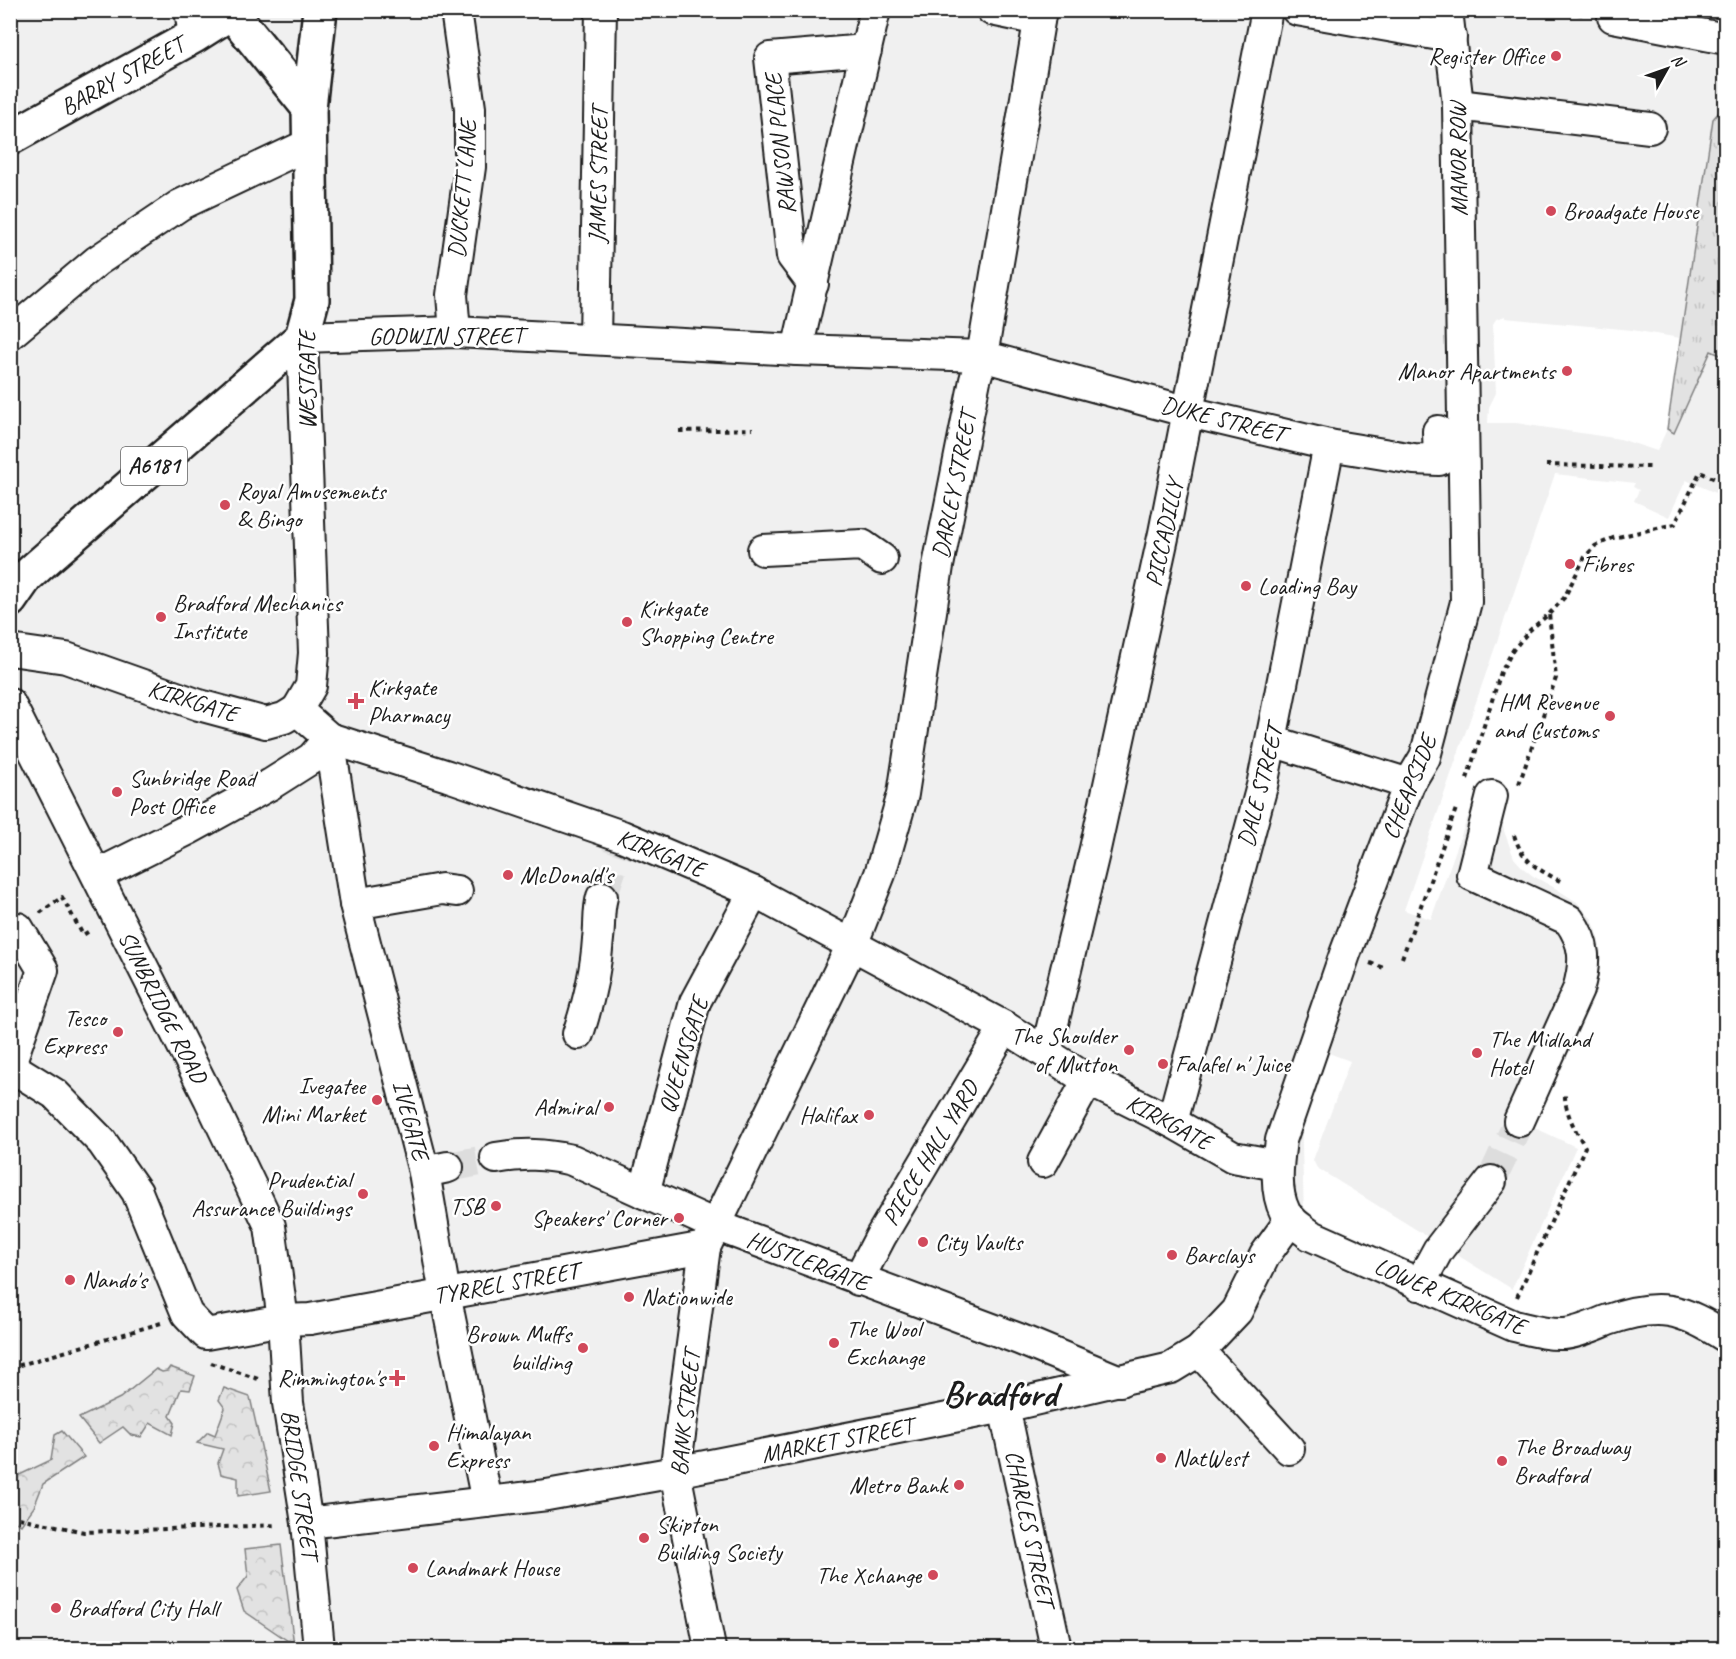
<svg xmlns="http://www.w3.org/2000/svg" width="1736" height="1659" viewBox="0 0 1736 1659" font-family="Caveat,sans-serif">
<defs>
<pattern id="grass-tufts" width="24" height="20" patternUnits="userSpaceOnUse" patternTransform="scale(1.5)"><rect width="24" height="20" fill="#e2e2e2"/><path d="M3 7l-1-3M5 7V3M7 7l1-3M15 17l-1-3M17 17v-4M19 17l1-3" fill="none" stroke="#c1c1c1"/></pattern>
<pattern id="park-crowns" width="20" height="18" patternUnits="userSpaceOnUse" patternTransform="scale(1.5)"><rect width="20" height="18" fill="#e2e2e2"/><path d="M2 6a3 3 0 1 1 6 0M12 15a3 3 0 1 1 6 0" fill="none" stroke="#c1c1c1"/></pattern>
</defs>
<rect width="100%" height="100%" fill="#fff"/>
<filter id="ink" filterUnits="userSpaceOnUse"><feTurbulence type="fractalNoise" baseFrequency=".0167" numOctaves="2"/><feDisplacementMap in="SourceGraphic" scale="12" xChannelSelector="R" yChannelSelector="G"/><feConvolveMatrix kernelMatrix="1 2 1 2 8 2 1 2 1" color-interpolation-filters="sRGB"/></filter>
<g filter="url(#ink)">
<!-- built -->
<polygon fill="#f0f0f0" points="11,11 1725,11 1725,105 1713,119 1680,338 1632,330 1505,318 1505,316 1496,319 1493,324 1496,393 1489,407 1488,423 1516,423 1620,439 1657,451 1667,429 1674,432 1711,351 1726,357 1725,497 1686,480 1669,517 1634,501 1639,490 1633,487 1635,483 1555,474 1404,910 1431,919 1480,783 1507,791 1503,805 1502,818 1504,831 1514,858 1523,868 1533,876 1555,888 1577,902 1592,919 1597,931 1601,954 1598,980 1533,1127 1576,1147 1512,1289 1317,1168 1313,1160 1350,1061 1299,1042 1305,1250 1479,1326 1589,1344 1639,1329 1678,1328 1725,1352 1725,1648 11,1648"/>
<!-- grass -->
<polygon fill="url(#grass-tufts)" stroke="#7f7f7f" stroke-width="1.5" points="1725,105 1725,357 1711,351 1674,433 1667,429 1713,119"/>
<!-- park -->
<g fill="url(#park-crowns)" stroke="#7f7f7f" stroke-width="1.5">
<polygon points="170,1367 195,1376 190,1390 181,1389 170,1416 175,1423 172,1435 150,1423 141,1437 131,1435 123,1427 99,1443 79,1418 120,1398 156,1369 162,1372 167,1371"/>
<polygon points="224,1388 250,1397 271,1491 238,1496 238,1478 221,1474 218,1463 223,1449 197,1443 208,1432 215,1435 225,1408 219,1400"/>
<polygon points="62,1431 84,1457 43,1484 34,1507 21,1525 11,1519 11,1479 51,1460 55,1435"/>
<polygon points="281,1545 294,1645 244,1611 237,1590 248,1576 245,1549"/>
</g>
<g fill="none" stroke-linecap="round" stroke-linejoin="round">
<!-- minor-tunnel -->
<g stroke="#ddd" stroke-width="30" stroke-dasharray="30 15" stroke-linecap="butt">
<polyline points="602,897 617,853"/>
<polyline points="448,1167 496,1158"/>
<polyline points="1491,1181 1519,1121"/>
</g>
<!-- minor casing -->
<g stroke="#1c1c1c" stroke-width="34">
<g id="minor">
<polyline points="190,10 194,36"/>
<polyline points="992,10 1039,20"/>
<polyline points="1297,10 1451,37"/>
<path d="M1447,10L1458,105L1466,602L1425,757L1409,784L1345,954L1281,1140C1278,1163 1274,1190 1285,1212C1289,1221 1303,1229 1310,1235L1514,1326C1531,1330 1547,1335 1564,1334C1578,1333 1595,1325 1608,1320C1658,1302 1682,1308 1726,1337"/>
<polyline points="1614,10 1613,17 1726,39"/>
<polyline points="1458,105 1650,128"/>
<polyline points="813,284 792,256 770,58 866,50"/>
<polyline points="455,332 452,295 470,167 470,108 456,10"/>
<polyline points="10,334 97,261 180,205 311,143"/>
<polyline points="595,339 601,10"/>
<polyline points="797,350 875,10"/>
<polyline points="763,550 862,545 882,559"/>
<polyline points="10,650 66,658 199,705 266,723 284,718 297,710"/>
<polyline points="10,704 209,1098 270,1226 283,1320 288,1403 307,1523 319,1648"/>
<polyline points="297,710 311,686 314,653 302,337 455,332 797,350 982,356 1189,412 1329,445 1414,459 1439,460 1438,431"/>
<polyline points="297,710 329,738 448,776 622,836 754,892 1005,1027 1088,1080 1172,1122 1233,1157 1277,1165"/>
<polyline points="329,738 355,904 424,1172 445,1294 487,1502"/>
<polyline points="1272,741 1409,784"/>
<path d="M1492,796L1472,875L1569,920C1586,944 1586,962 1578,990L1519,1121"/>
<polyline points="97,875 189,829 271,784 312,758 329,738"/>
<polyline points="355,904 442,889 457,891"/>
<path d="M578,1034C588,1004 596,970 598,939C600,924 598,911 602,897"/>
<polyline points="1049,1053 1048,1044 1095,849 1164,533 1267,10"/>
<polyline points="10,1064 43,970 18,928"/>
<polyline points="10,1066 55,1094 102,1142 137,1192 187,1314 206,1334 283,1320 310,1319 705,1247 852,945 880,874 903,794 938,566 975,380 982,356 1041,10"/>
<polyline points="1172,1122 1262,786 1329,445"/>
<path d="M496,1158C523,1153 545,1154 572,1160L715,1225L1019,1339L1120,1381"/>
<polyline points="1043,1162 1088,1080"/>
<polyline points="424,1172 448,1167"/>
<polyline points="644,1193 695,1002 754,892"/>
<polyline points="705,1247 675,1472 710,1648"/>
<polyline points="858,1280 881,1236 1005,1027"/>
<polyline points="1419,1285 1438,1250 1491,1181"/>
<polyline points="1199,1351 1289,1449"/>
<polyline points="1004,1407 1056,1648"/>
<polyline points="307,1523 547,1495 675,1472 1004,1407 1171,1368 1199,1351 1237,1311 1265,1255 1291,1219"/>
</g>
</g>
<!-- major casing -->
<g stroke="#1c1c1c" stroke-width="38">
<g id="major">
<polyline points="232,13 309,108"/>
<polyline points="10,138 194,36 235,10"/>
<polyline points="10,600 26,577 38,566 302,337 312,300 309,108 320,10"/>
</g>
</g>
<!-- path -->
<g stroke="#1c1c1c" stroke-width="4" stroke-dasharray="4.5 4.5" stroke-linecap="butt">
<polyline points="1542,10 1585,14"/>
<polyline points="679,431 753,429"/>
<polyline points="1546,465 1650,467"/>
<polyline points="1467,779 1501,672 1513,650 1530,630 1549,614 1564,598 1585,557 1595,546 1613,538 1675,524 1700,472 1726,484"/>
<polyline points="1519,784 1556,678 1549,614"/>
<path d="M1514,835C1523,862 1536,868 1560,881"/>
<polyline points="40,913 62,897 83,935 91,930"/>
<polyline points="1402,958 1457,806"/>
<polyline points="1370,963 1384,968"/>
<path d="M1517,1297L1585,1147C1576,1131 1564,1112 1565,1093"/>
<polyline points="211,1363 258,1379"/>
<polyline points="10,1368 161,1323"/>
<polyline points="10,1516 84,1532 278,1525"/>
</g>
<!-- minor -->
<use href="#minor" stroke="#fff" stroke-width="30"/>
<!-- major -->
<use href="#major" stroke="#fff" stroke-width="33"/>
</g>
</g>
<!-- markers -->
<g fill="#d1495b" stroke="#fff" stroke-width="2">
<circle cx="1556" cy="56" r="6"/>
<circle cx="1551" cy="211" r="6"/>
<circle cx="1567" cy="371" r="6"/>
<circle cx="225" cy="505" r="6"/>
<circle cx="1570" cy="564" r="6"/>
<circle cx="1246" cy="586" r="6"/>
<circle cx="161" cy="617" r="6"/>
<circle cx="627" cy="622" r="6"/>
<path d="M353 692h6v6h6v6h-6v6h-6v-6h-6v-6h6z"/>
<circle cx="1610" cy="716" r="6"/>
<circle cx="117" cy="792" r="6"/>
<circle cx="508" cy="875" r="6"/>
<circle cx="118" cy="1032" r="6"/>
<circle cx="1129" cy="1050" r="6"/>
<circle cx="1477" cy="1053" r="6"/>
<circle cx="1163" cy="1064" r="6"/>
<circle cx="377" cy="1100" r="6"/>
<circle cx="609" cy="1107" r="6"/>
<circle cx="869" cy="1115" r="6"/>
<circle cx="363" cy="1194" r="6"/>
<circle cx="496" cy="1206" r="6"/>
<circle cx="679" cy="1218" r="6"/>
<circle cx="923" cy="1242" r="6"/>
<circle cx="1172" cy="1255" r="6"/>
<circle cx="70" cy="1280" r="6"/>
<circle cx="629" cy="1297" r="6"/>
<circle cx="834" cy="1343" r="6"/>
<circle cx="583" cy="1348" r="6"/>
<path d="M394 1369h6v6h6v6h-6v6h-6v-6h-6v-6h6z"/>
<circle cx="434" cy="1446" r="6"/>
<circle cx="1161" cy="1458" r="6"/>
<circle cx="1502" cy="1461" r="6"/>
<circle cx="959" cy="1485" r="6"/>
<circle cx="644" cy="1538" r="6"/>
<circle cx="413" cy="1568" r="6"/>
<circle cx="933" cy="1575" r="6"/>
<circle cx="56" cy="1608" r="6"/>
</g>
<g text-anchor="middle" dominant-baseline="central" stroke-width="5" stroke-linejoin="round" paint-order="stroke">
<!-- shield labels -->
<rect fill="#fff" stroke="#606060" stroke-width="1.5" x="121" y="447" width="66" height="38" rx="4.5"/>
<g font-size="22" font-weight="bold" fill="#1c1c1c">
<text x="154" y="466">A6181</text>
</g>
<!-- poi labels -->
<g font-size="24" fill="#1c1c1c" stroke="#fff" text-anchor="start">
<text x="1544" y="56" text-anchor="end">Register Office</text>
<text x="1563" y="211">Broadgate House</text>
<text x="1555" y="371" text-anchor="end">Manor Apartments</text>
<text x="237" y="491">Royal Amusements<tspan x="237" dy="28">&amp; Bingo</tspan></text>
<text x="1582" y="564">Fibres</text>
<text x="1258" y="586">Loading Bay</text>
<text x="173" y="603">Bradford Mechanics<tspan x="173" dy="28">Institute</tspan></text>
<text x="639" y="608">Kirkgate<tspan x="639" dy="28">Shopping Centre</tspan></text>
<text x="368" y="687">Kirkgate<tspan x="368" dy="28">Pharmacy</tspan></text>
<text x="1598" y="702" text-anchor="end">HM Revenue<tspan x="1598" dy="28">and Customs</tspan></text>
<text x="129" y="778">Sunbridge Road<tspan x="129" dy="28">Post Office</tspan></text>
<text x="520" y="875">McDonald's</text>
<text x="106" y="1018" text-anchor="end">Tesco<tspan x="106" dy="28">Express</tspan></text>
<text x="1117" y="1036" text-anchor="end">The Shoulder<tspan x="1117" dy="28">of Mutton</tspan></text>
<text x="1489" y="1039">The Midland<tspan x="1489" dy="28">Hotel</tspan></text>
<text x="1175" y="1064">Falafel n' Juice</text>
<text x="365" y="1086" text-anchor="end">Ivegatee<tspan x="365" dy="28">Mini Market</tspan></text>
<text x="597" y="1107" text-anchor="end">Admiral</text>
<text x="857" y="1115" text-anchor="end">Halifax</text>
<text x="351" y="1180" text-anchor="end">Prudential<tspan x="351" dy="28">Assurance Buildings</tspan></text>
<text x="484" y="1206" text-anchor="end">TSB</text>
<text x="667" y="1218" text-anchor="end">Speakers' Corner</text>
<text x="935" y="1242">City Vaults</text>
<text x="1184" y="1255">Barclays</text>
<text x="82" y="1280">Nando's</text>
<text x="641" y="1297">Nationwide</text>
<text x="846" y="1329">The Wool<tspan x="846" dy="28">Exchange</tspan></text>
<text x="571" y="1334" text-anchor="end">Brown Muffs<tspan x="571" dy="28">building</tspan></text>
<text x="385" y="1378" text-anchor="end">Rimmington's</text>
<text x="446" y="1432">Himalayan<tspan x="446" dy="28">Express</tspan></text>
<text x="1514" y="1447">The Broadway<tspan x="1514" dy="28">Bradford</tspan></text>
<text x="1173" y="1458">NatWest</text>
<text x="947" y="1485" text-anchor="end">Metro Bank</text>
<text x="656" y="1524">Skipton<tspan x="656" dy="28">Building Society</tspan></text>
<text x="425" y="1568">Landmark House</text>
<text x="921" y="1575" text-anchor="end">The Xchange</text>
<text x="68" y="1608">Bradford City Hall</text>
</g>
<!-- street labels -->
<g font-size="24" fill="#1c1c1c" stroke="#fff">
<text transform="translate(122 76) rotate(-29)">BARRY STREET</text>
<text transform="translate(780 144) rotate(-96)">RAWSON PLACE</text>
<text transform="translate(1458 159) rotate(-91)">MANOR ROW</text>
<text transform="translate(598 175) rotate(-89)">JAMES STREET</text>
<text transform="translate(462 189) rotate(-85)">DUCKETT LANE</text>
<text x="446" y="336">GODWIN STREET</text>
<text transform="translate(307 380) rotate(-90)">WESTGATE</text>
<text transform="translate(1223 419) rotate(14)">DUKE STREET</text>
<text transform="translate(954 485) rotate(-79)">DARLEY STREET</text>
<text transform="translate(1164 533) rotate(-78)">PICCADILLY</text>
<text transform="translate(193 701) rotate(17)">KIRKGATE</text>
<text transform="translate(1260 786) rotate(-76)">DALE STREET</text>
<text transform="translate(1409 787) rotate(-68)">CHEAPSIDE</text>
<text transform="translate(661 853) rotate(22)">KIRKGATE</text>
<text transform="translate(163 1007) rotate(63)">SUNBRIDGE ROAD</text>
<text transform="translate(683 1055) rotate(-73)">QUEENSGATE</text>
<text transform="translate(411 1120) rotate(75)">IVEGATE</text>
<text transform="translate(1169 1122) rotate(28)">KIRKGATE</text>
<text transform="translate(930 1153) rotate(-59)">PIECE HALL YARD</text>
<text transform="translate(808 1261) rotate(21)">HUSTLERGATE</text>
<text transform="translate(506 1283) rotate(-10)">TYRREL STREET</text>
<text transform="translate(1450 1296) rotate(23)">LOWER KIRKGATE</text>
<text transform="translate(685 1413) rotate(-84)">BANK STREET</text>
<text transform="translate(837 1440) rotate(-11)">MARKET STREET</text>
<text transform="translate(300 1484) rotate(82)">BRIDGE STREET</text>
<text transform="translate(1030 1528) rotate(78)">CHARLES STREET</text>
</g>
<!-- town labels -->
<g font-size="36" font-weight="bold" fill="#1c1c1c" stroke="#fff">
<text x="1000" y="1394">Bradford</text>
</g>
</g>
<!-- margin -->
<rect width="1736" height="1659" fill="none" stroke="#fff" stroke-width="36"/>
<rect x="18" y="18" width="1700" height="1623" fill="none" stroke="#1c1c1c" stroke-width="2" filter="url(#ink)"/>
<!-- north arrow -->
<g transform="translate(1667 69) rotate(50)" stroke="#ffffff" stroke-width="4.5" paint-order="stroke">
<path d="M0-4.5L10 22L0 15L-10 22Z" fill="#1c1c1c"/>
<text y="-9" font-size="16" font-weight="bold" text-anchor="middle" fill="#1c1c1c">N</text>
</g>
</svg>
